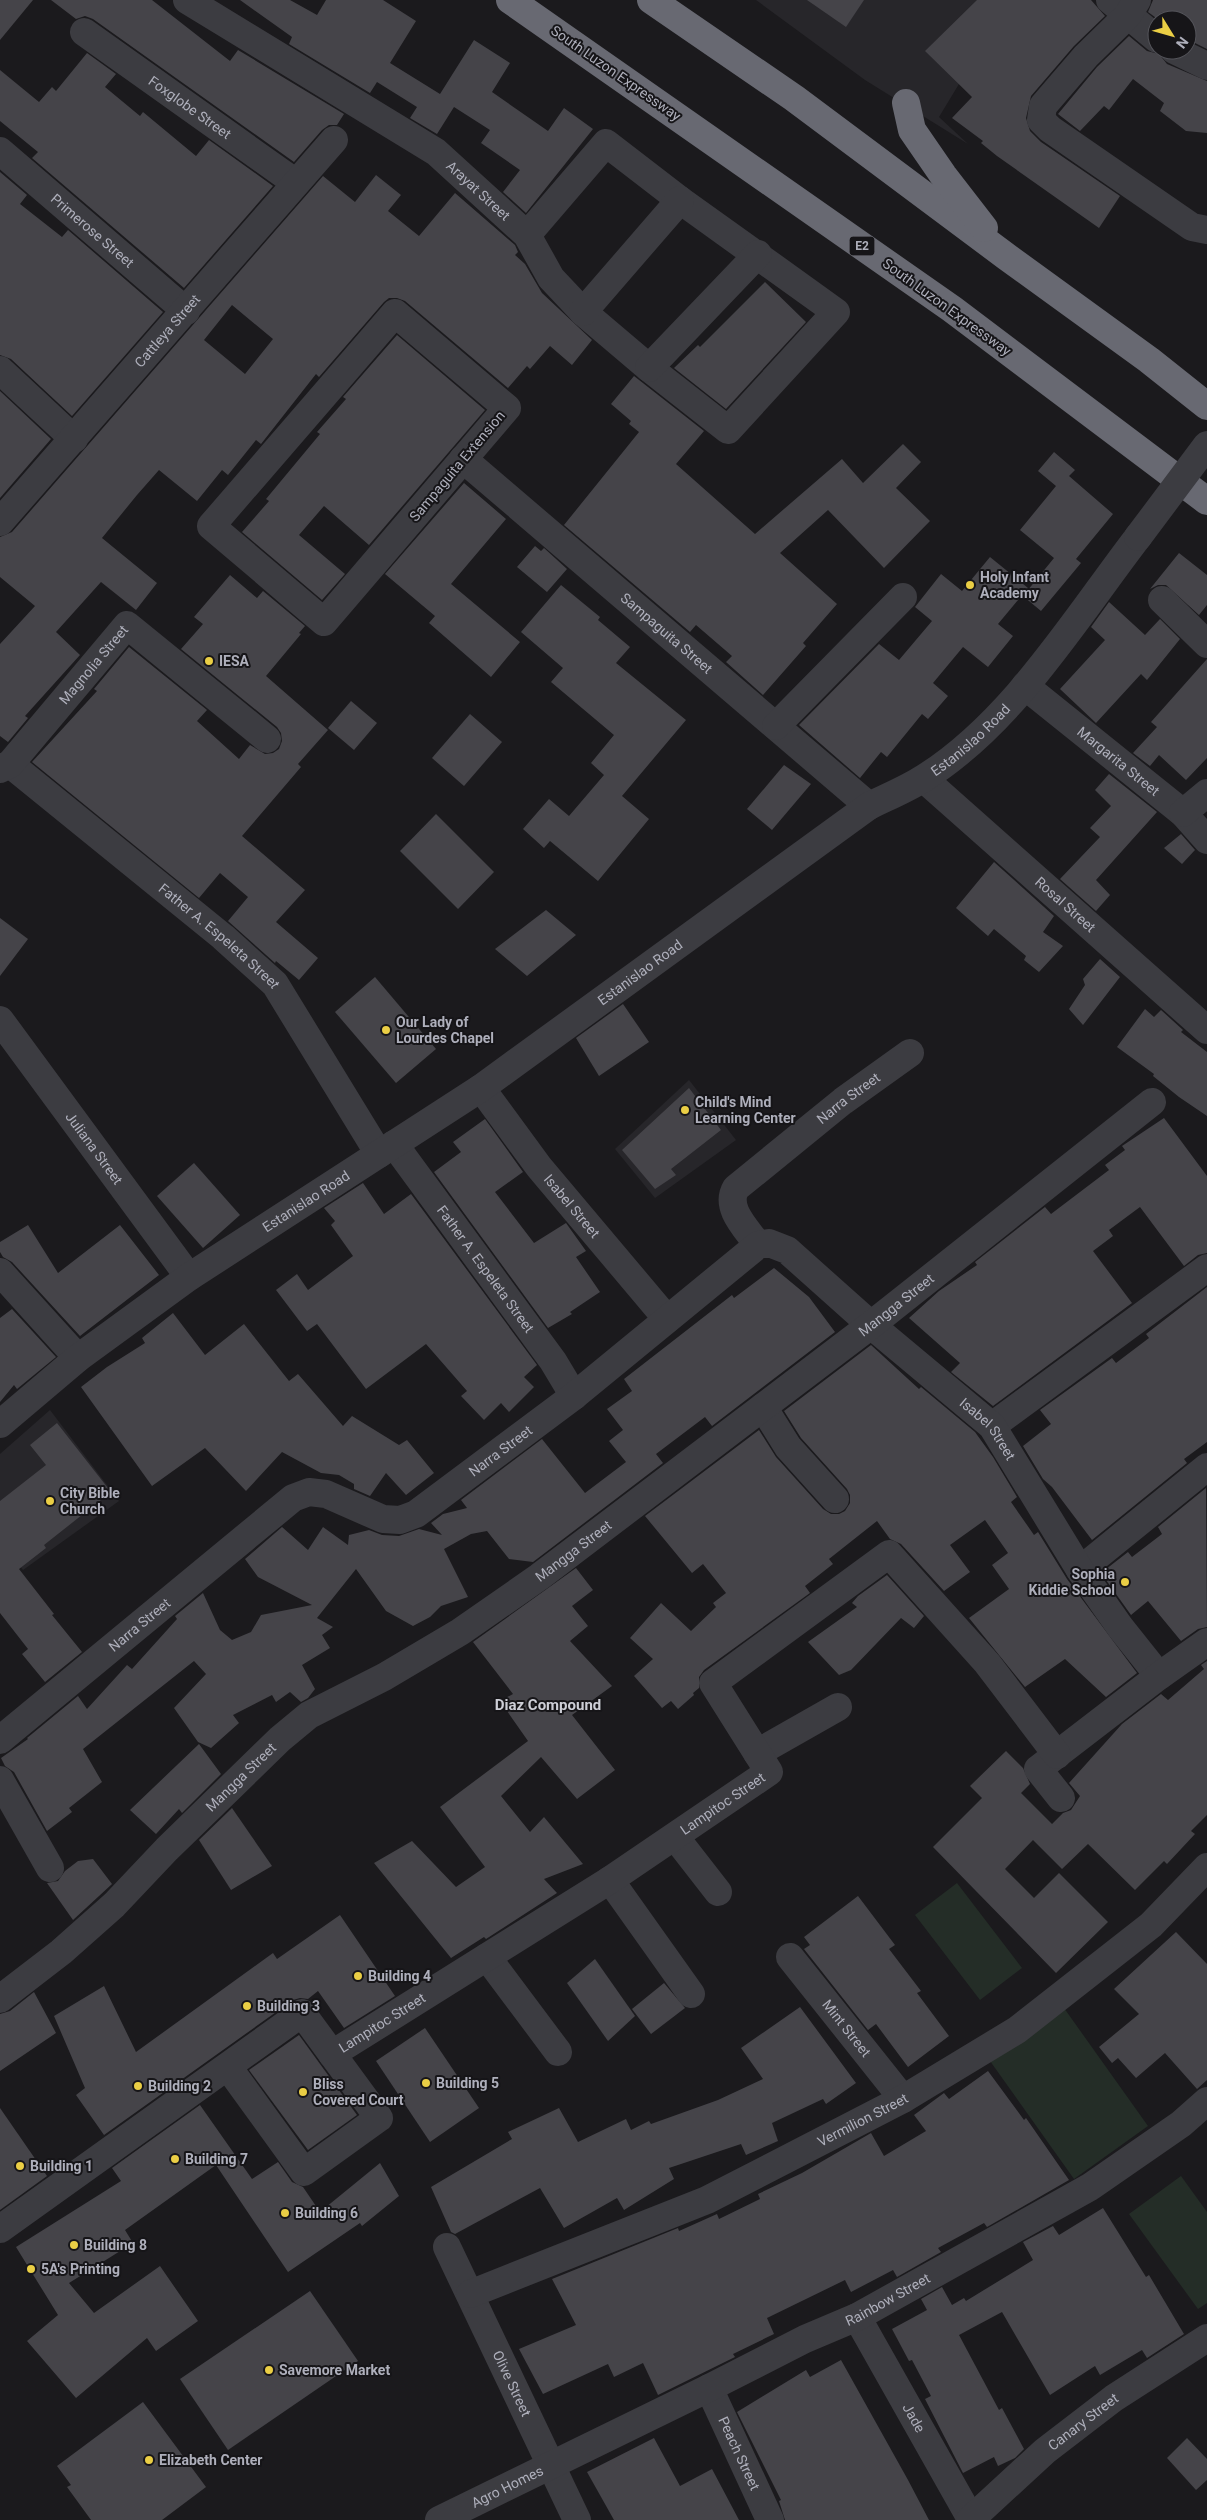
<svg xmlns="http://www.w3.org/2000/svg" width="1207" height="2520" viewBox="0 0 1207 2520" font-family="Roboto,sans-serif">
<rect width="100%" height="100%" fill="#1b1a1d"/>
<!-- built -->
<g fill="#27262a">
<polygon points="756,0 1041,0 962,79 939,117 968,144 865,80"/>
<polygon points="689,1080 736,1140 655,1198 615,1149"/>
<polygon points="50,1410 119,1501 23,1570 0,1540 0,1454"/>
</g>
<!-- green -->
<g fill="#242d27">
<polygon points="957,1883 1022,1968 980,2000 915,1915"/>
<polygon points="1064,2008 1148,2126 1074,2179 990,2061"/>
<polygon points="1181,2176 1207,2212 1207,2303 1198,2309 1129,2214"/>
</g>
<!-- building -->
<g fill="#454449" fill-rule="evenodd">
<polygon points="0,0 33,0 0,40"/>
<polygon points="51,0 152,0 230,61 238,50 344,114 337,125 329,125 322,130 294,162 93,19 85,16 76,19"/>
<polygon points="240,0 290,0 317,15 326,0 383,0 416,21 390,63 440,94 474,40 510,63 492,92 548,131 564,108 593,129 526,213 503,192 520,170 481,143 490,130 454,107 437,134 410,118 417,107 377,82 370,93 289,44 292,37"/>
<polygon points="807,0 864,0 846,27"/>
<polygon points="977,0 1091,0 1105,16 1074,46 1031,96 1026,118 1030,131 1041,142 1120,196 1099,228 997,156 981,143 983,141 952,118 972,97 925,51"/>
<polygon points="1153,0 1207,0 1207,49 1187,39 1187,20 1159,20 1148,12"/>
<polygon points="1129,36 1147,51 1159,54 1167,64 1207,81 1207,133 1186,131 1160,111 1164,103 1133,79 1109,110 1104,106 1080,131 1058,114 1097,67"/>
<polygon points="87,53 116,74 105,87 140,116 143,112 196,156 209,140 273,186 184,288 32,158 38,152 0,121 0,70 39,102 52,87 56,91"/>
<polygon points="0,172 27,195 20,204 62,237 68,230 163,312 72,416 11,359 0,355"/>
<path d="M376,175L401,195L388,211L419,236L455,193L515,245L518,252L515,255L525,264L542,293L592,340L572,365L550,346L530,369L527,366L508,388L405,301L397,298H389L384,302L319,377L316,374L261,444L256,440L228,475L222,470L197,501L159,470L137,495L102,538L157,583L136,610L101,582L56,632L80,655L25,716L28,718L8,742L0,736V644L35,606L0,577V537L12,532L323,176L355,202ZM232,305L273,339L245,374L204,340Z"/>
<polygon points="765,282 806,322 726,409 674,368 698,345 700,347"/>
<polygon points="397,335 485,410 369,545 324,506 299,535 345,574 322,600 242,532 269,501 266,499 320,434 317,432 346,399 343,397"/>
<polygon points="634,376 704,431 676,464 755,534 842,459 863,483 903,444 921,462 896,488 930,521 884,568 828,510 780,553 837,604 803,643 806,646 763,695 726,662 732,656 696,625 690,632 564,525 639,432 629,424 631,421 611,404"/>
<polygon points="0,391 51,439 0,498"/>
<polygon points="1054,452 1075,470 1069,476 1113,514 1076,559 1081,563 1041,611 1023,596 1054,558 1020,530 1056,486 1038,471"/>
<polygon points="464,483 506,519 451,584 520,642 491,677 429,623 435,616 385,574"/>
<polygon points="535,546 541,551 544,548 567,569 547,592 517,567"/>
<polygon points="1179,553 1207,575 1207,605 1199,615 1166,585 1158,585 1150,589"/>
<polygon points="990,557 1028,588 998,624 1013,636 988,667 963,647 933,683 948,696 928,719 922,714 887,757 881,752 860,778 799,725 879,644 899,660 932,621 915,607 941,574 962,591"/>
<polygon points="230,575 257,598 263,591 305,626 299,633 301,634 266,676 328,730 298,764 301,767 242,836 305,890 276,922 318,958 299,980 276,961 275,963 228,921 248,897 220,873 199,898 32,762 97,691 94,689 129,647 207,710 197,721 239,759 250,745 265,754 273,753 279,749 282,741 281,733 277,727 181,649 203,624 194,617"/>
<polygon points="561,585 600,617 598,620 630,647 616,663 686,720 622,796 649,819 598,881 550,841 544,848 523,829 549,799 569,816 604,775 591,763 614,735 551,682 563,668 521,632"/>
<polygon points="1109,602 1145,635 1160,619 1180,639 1147,680 1141,674 1096,723 1060,689 1105,640 1091,627"/>
<polygon points="1207,659 1207,758 1186,780 1159,755 1150,766 1133,753 1157,727 1151,722"/>
<polygon points="351,701 377,723 354,750 328,728"/>
<polygon points="470,714 502,742 464,786 432,758"/>
<polygon points="784,765 811,784 772,830 747,809"/>
<polygon points="1109,774 1157,812 1096,880 1110,895 1096,911 1060,879 1100,837 1090,828 1111,806 1095,790"/>
<polygon points="436,814 494,872 458,909 400,851"/>
<polygon points="1181,834 1195,850 1182,864 1164,848"/>
<polygon points="994,862 1054,916 1043,932 1063,946 1039,972 1024,960 1026,956 994,929 988,936 956,908"/>
<polygon points="546,910 576,935 527,976 495,949"/>
<polygon points="0,918 28,939 0,976"/>
<polygon points="1100,959 1120,977 1083,1025 1069,1009 1085,985 1083,979"/>
<polygon points="375,977 436,1049 396,1083 335,1012"/>
<polygon points="623,1004 649,1042 599,1076 576,1038"/>
<polygon points="1145,1009 1154,1017 1161,1010 1183,1030 1181,1032 1207,1052 1207,1116 1179,1097 1153,1076 1154,1074 1117,1047"/>
<polygon points="689,1088 721,1130 671,1169 676,1175 655,1189 622,1150"/>
<polygon points="1164,1118 1207,1176 1207,1253 1198,1255 1184,1266 1140,1207 1109,1230 1113,1236 1093,1251 1132,1303 993,1406 951,1372 960,1363 909,1318 939,1291 977,1265 975,1262 1045,1207 1051,1214 1109,1170 1105,1165 1125,1150 1122,1146"/>
<polygon points="485,1119 523,1172 495,1192 534,1243 566,1223 586,1251 576,1257 600,1292 570,1312 572,1314 548,1328 434,1172 461,1152 453,1142"/>
<polygon points="194,1163 240,1215 203,1248 157,1196"/>
<polygon points="363,1183 384,1214 411,1194 537,1365 524,1377 534,1387 509,1412 501,1403 484,1420 461,1396 467,1391 426,1344 366,1389 317,1324 307,1331 276,1290 297,1274 308,1290 353,1256 331,1225 335,1221 324,1208"/>
<polygon points="28,1225 58,1273 120,1225 159,1275 80,1336 12,1262 3,1257 0,1252 0,1242"/>
<polygon points="774,1268 809,1297 835,1332 712,1426 705,1417 656,1454 663,1463 533,1562 509,1559 487,1531 471,1534 444,1549 468,1597 441,1606 430,1617 413,1626 386,1611 356,1569 317,1618 333,1627 322,1635 330,1648 302,1665 315,1689 308,1698 301,1702 290,1692 276,1702 272,1695 233,1715 239,1723 211,1748 198,1742 174,1708 206,1674 194,1661 83,1749 102,1782 69,1808 72,1812 47,1831 14,1772 5,1766 1,1758 28,1739 27,1738 78,1696 87,1709 127,1665 132,1669 177,1619 175,1616 203,1593 220,1630 232,1640 251,1632 261,1615 312,1605 258,1577 245,1559 282,1527 308,1550 323,1527 348,1545 349,1535 369,1530 382,1535 399,1536 419,1529 442,1535 431,1523 443,1514 467,1508 461,1500 542,1439 585,1493 626,1462 609,1441 623,1430 607,1409 632,1391 624,1379 732,1295 734,1298"/>
<polygon points="1207,1287 1207,1442 1184,1459 1187,1463 1092,1540 1052,1487 1043,1479 1023,1446 1051,1424 1040,1410 1112,1358 1116,1363 1149,1338 1146,1334"/>
<polygon points="12,1309 56,1357 17,1389 14,1385 0,1402 0,1318"/>
<polygon points="173,1313 205,1355 244,1324 289,1381 298,1374 343,1426 352,1416 399,1445 407,1440 434,1473 406,1495 386,1473 370,1496 354,1489 354,1484 339,1475 321,1473 282,1452 246,1491 205,1448 152,1486 81,1387 107,1367 145,1343 142,1338"/>
<polygon points="871,1345 919,1389 921,1387 975,1432 993,1457 1017,1497 1011,1502 1034,1535 1038,1532 1067,1579 1137,1673 1106,1697 1065,1659 1025,1687 969,1618 1009,1589 992,1565 1008,1553 985,1520 950,1545 970,1572 944,1591 901,1544 890,1539 877,1521 829,1559 833,1564 805,1586 810,1593 704,1670 699,1677 699,1688 693,1693 694,1695 678,1709 671,1701 662,1708 634,1676 653,1659 630,1638 661,1603 691,1631 716,1607 713,1603 726,1593 703,1564 692,1573 645,1516 759,1430 776,1457 823,1509 831,1514 839,1514 845,1511 850,1503 850,1495 847,1489 801,1438 784,1411"/>
<polygon points="57,1423 111,1492 44,1545 46,1548 19,1569 54,1614 52,1615 82,1652 45,1682 22,1654 28,1649 0,1613 0,1501 46,1465 30,1445"/>
<polygon points="1206,1488 1207,1627 1198,1629 1181,1641 1148,1601 1131,1615 1101,1573 1128,1552 1132,1557 1162,1534 1158,1527"/>
<polygon points="576,1568 593,1590 572,1606 588,1626 570,1641 612,1686 572,1715 615,1770 577,1799 541,1757 501,1796 530,1832 544,1817 583,1864 544,1879 557,1893 486,1939 484,1937 451,1958 374,1863 412,1841 456,1887 485,1867 440,1807 528,1741 500,1701 513,1694 473,1642"/>
<polygon points="887,1575 924,1616 914,1628 901,1618 851,1670 839,1675 808,1642 857,1607 852,1603 858,1596"/>
<polygon points="1207,1661 1207,1815 1191,1831 1195,1834 1167,1864 1164,1861 1135,1890 1088,1844 1062,1869 1033,1840 1005,1869 1034,1898 1059,1873 1108,1922 1056,1973 933,1847 982,1798 970,1786 1006,1751 1023,1768 1030,1784 1021,1793 1052,1824 1063,1813 1071,1810 1080,1796 1069,1783 1122,1724 1161,1694 1168,1700 1204,1669 1201,1665"/>
<polygon points="199,1744 221,1774 182,1813 179,1809 156,1834 130,1810"/>
<polygon points="232,1808 272,1866 231,1890 199,1840"/>
<polygon points="93,1859 112,1884 73,1920 47,1883 58,1881 65,1871 78,1861"/>
<polygon points="858,1896 895,1945 889,1949 921,1991 917,1993 949,2036 908,2067 876,2024 868,2030 804,1949 810,1945 804,1937"/>
<polygon points="340,1915 395,1996 344,2028 318,1991 308,1999 300,1998 293,2000 104,2135 76,2095 85,2088 54,2016 104,1986 136,2052 273,1953 277,1959"/>
<polygon points="1176,1932 1207,1964 1207,2080 1197,2089 1165,2053 1136,2078 1118,2058 1112,2063 1099,2047 1139,2014 1114,1989"/>
<polygon points="595,1959 635,2016 608,2041 567,1983"/>
<polygon points="664,1983 685,2008 651,2034 632,2009"/>
<polygon points="34,1992 56,2033 0,2071 0,2014 10,2011"/>
<polygon points="800,2007 856,2083 826,2104 823,2099 772,2123 778,2141 746,2155 741,2144 669,2168 674,2179 624,2210 617,2198 564,2228 540,2188 455,2234 451,2232 431,2187 512,2139 508,2132 559,2108 578,2142 626,2119 631,2130 649,2121 651,2124 718,2100 763,2079 741,2048"/>
<polygon points="425,2028 479,2108 430,2142 376,2061"/>
<polygon points="299,2035 357,2115 308,2150 249,2070"/>
<polygon points="988,2071 1024,2120 1026,2118 1069,2180 987,2227 984,2223 938,2248 941,2252 897,2277 893,2270 851,2292 845,2280 767,2318 774,2334 733,2354 735,2357 658,2395 643,2363 614,2377 608,2364 543,2394 519,2349 576,2325 552,2279 678,2228 679,2231 717,2214 719,2219 760,2199 758,2194 802,2173 871,2133 884,2156 926,2131 914,2115 944,2093 949,2099"/>
<polygon points="200,2105 252,2179 278,2162 292,2182 303,2187 320,2212 380,2163 399,2196 362,2226 360,2223 288,2272 216,2165 125,2230 133,2243 69,2283 94,2313 160,2266 198,2321 156,2351 147,2338 76,2398 27,2341 58,2315 16,2247 121,2181 112,2168"/>
<polygon points="0,2108 47,2176 0,2210"/>
<polygon points="1103,2208 1146,2277 1149,2275 1184,2334 1147,2358 1142,2350 1100,2375 1095,2366 1050,2395 1002,2312 959,2335 999,2410 1002,2408 1024,2449 1015,2458 998,2466 994,2457 963,2473 925,2399 931,2396 912,2360 909,2361 892,2329 927,2310 921,2299 942,2287 952,2305 964,2298 966,2301 1033,2260 1023,2242 1053,2226 1059,2235"/>
<polygon points="310,2291 358,2361 228,2450 180,2379"/>
<polygon points="841,2360 908,2480 929,2520 785,2520 779,2501 781,2500 737,2412 806,2370 810,2377"/>
<polygon points="143,2402 206,2487 162,2520 91,2520 67,2487 71,2485 57,2466"/>
<polygon points="654,2438 680,2486 712,2469 739,2520 614,2520 587,2472"/>
<polygon points="1187,2438 1207,2459 1207,2480 1196,2490 1167,2458"/>
</g>
<g fill="none" stroke-linecap="round" stroke-linejoin="round">
<!-- minor -->
<g stroke="#3c3c41" stroke-width="28">
<path id="s1" d="M187,0L436,152L527,235L551,278L583,312L649,368L728,430L836,312L680,200L606,143L527,235"/>
<polyline points="1110,0 1157,39"/>
<polyline points="1137,0 1128,15 1086,56 1043,106 1041,120 1050,129 1192,227 1207,230"/>
<path id="s2" d="M84,32L296,183"/>
<polyline points="1174,50 1207,66"/>
<path id="s3" d="M0,151L186,311"/>
<polyline points="583,312 680,200"/>
<polygon points="395,313 507,408 324,622 211,526"/>
<polyline points="649,368 758,254"/>
<polyline points="0,370 74,439"/>
<path id="s4" d="M463,459L869,806"/>
<path id="s5" d="M0,522L334,140"/>
<polyline points="1162,600 1207,644"/>
<path id="s6" d="M1025,686L1183,813L1207,840"/>
<polyline points="776,726 903,597"/>
<path id="s7" d="M10,764L223,937L275,984L379,1154"/>
<path id="s8" d="M0,769L10,764L127,625L267,739"/>
<path id="s9" d="M924,779L1207,1030"/>
<polyline points="1183,813 1207,793"/>
<path id="s10" d="M0,1020L189,1277"/>
<path id="s11" d="M481,1088L539,1167L667,1319"/>
<path id="s12" d="M394,1144L553,1361L574,1396"/>
<path id="s13" d="M758,1245C747,1229 724,1208 736,1188L843,1101L910,1053"/>
<polyline points="0,1272 78,1358"/>
<polyline points="763,1407 788,1447 835,1499"/>
<path id="s14" d="M0,1424L78,1358L189,1277L481,1088L869,806C887,797 907,789 924,778C1013,722 1075,619 1138,537"/>
<polyline points="992,1426 1207,1268"/>
<polyline points="1080,1570 1207,1467"/>
<path id="s15" d="M0,1740L293,1498L309,1492L326,1494L383,1519L400,1520L416,1514L574,1396L758,1245L769,1243L787,1250L871,1325L992,1426L1080,1570L1120,1627L1159,1676"/>
<polyline points="757,1753 838,1707"/>
<polyline points="0,1780 50,1868"/>
<polyline points="1061,1798 1038,1769 1159,1676 1207,1642"/>
<polyline points="676,1838 718,1892"/>
<polyline points="610,1880 691,1994"/>
<polyline points="487,1957 558,2052"/>
<path id="s16" d="M790,1957L903,2099"/>
<path id="s17" d="M0,1999L61,1952L114,1905L167,1849L280,1739L309,1715L384,1677L460,1632L539,1577L871,1325L1152,1102"/>
<path id="s18" d="M332,2054L610,1880L769,1772L713,1683L889,1554L987,1663L1057,1755"/>
<polyline points="0,2229 302,2013 379,2118 304,2172 228,2067"/>
<path id="s19" d="M447,2247L577,2520"/>
<path id="s20" d="M470,2294L707,2200L903,2099L1017,2030L1151,1925L1207,1867"/>
<path id="s21" d="M857,2317L971,2519"/>
<path id="s22" d="M709,2388L770,2520"/>
<path id="s23" d="M439,2520L709,2388L805,2339L857,2317L1090,2187L1181,2124L1207,2101"/>
<path id="s24" d="M970,2520L1045,2451L1114,2398L1207,2338"/>
</g>
<!-- highway -->
<g stroke="#686972" stroke-width="28">
<polyline points="510,0 952,309 1207,501"/>
<polyline points="651,0 794,98 1007,257 1149,360 1207,406"/>
<polyline points="906,103 912,130 943,175 984,228"/>
</g>
<!-- minor-bridge -->
<polyline stroke="#3c3c41" stroke-width="28" points="1138,537 1207,445"/>
</g>
<!-- markers -->
<g fill="#eace45" stroke="#161518" stroke-width="2">
<circle cx="970" cy="585" r="5"/>
<circle cx="209" cy="661" r="5"/>
<circle cx="386" cy="1030" r="5"/>
<circle cx="685" cy="1110" r="5"/>
<circle cx="50" cy="1501" r="5"/>
<circle cx="1125" cy="1582" r="5"/>
<circle cx="358" cy="1976" r="5"/>
<circle cx="247" cy="2006" r="5"/>
<circle cx="426" cy="2083" r="5"/>
<circle cx="138" cy="2086" r="5"/>
<circle cx="303" cy="2092" r="5"/>
<circle cx="175" cy="2159" r="5"/>
<circle cx="20" cy="2166" r="5"/>
<circle cx="285" cy="2213" r="5"/>
<circle cx="74" cy="2245" r="5"/>
<circle cx="31" cy="2269" r="5"/>
<circle cx="269" cy="2370" r="5"/>
<circle cx="149" cy="2460" r="5"/>
</g>
<g text-anchor="middle" dominant-baseline="central" stroke-width="4" stroke-linejoin="round" paint-order="stroke">
<!-- shield labels -->
<rect fill="#161518" stroke="#80818a" stroke-width="1" x="849.5" y="236.5" width="25" height="19" rx="4"/>
<g font-size="12" font-weight="bold" fill="#aeafbb">
<text x="862" y="246">E2</text>
</g>
<!-- street labels -->
<g font-size="14" fill="#aeafbb" stroke="#161518">
<text transform="translate(616 73) rotate(35)">South Luzon Expressway</text>
<text stroke="none"><textPath href="#s2" startOffset="130">Foxglobe Street</textPath></text>
<text stroke="none"><textPath href="#s1" startOffset="349">Arayat Street</textPath></text>
<text stroke="none"><textPath href="#s3" startOffset="122">Primerose Street</textPath></text>
<text transform="translate(947 307) rotate(36)">South Luzon Expressway</text>
<text stroke="none"><textPath href="#s5" startOffset="254">Cattleya Street</textPath></text>
<text transform="translate(457 466) rotate(-50)">Sampaguita Extension</text>
<text stroke="none"><textPath href="#s4" startOffset="268">Sampaguita Street</textPath></text>
<text stroke="none"><textPath href="#s8" startOffset="141">Magnolia Street</textPath></text>
<text stroke="none"><textPath href="#s14" startOffset="1189">Estanislao Road</textPath></text>
<text stroke="none"><textPath href="#s6" startOffset="120">Margarita Street</textPath></text>
<text stroke="none"><textPath href="#s9" startOffset="189">Rosal Street</textPath></text>
<text stroke="none"><textPath href="#s7" startOffset="271">Father A. Espeleta Street</textPath></text>
<text stroke="none"><textPath href="#s14" startOffset="784">Estanislao Road</textPath></text>
<text stroke="none"><textPath href="#s13" startOffset="209">Narra Street</textPath></text>
<text stroke="none"><textPath href="#s10" startOffset="159">Juliana Street</textPath></text>
<text stroke="none"><textPath href="#s14" startOffset="379">Estanislao Road</textPath></text>
<text stroke="none"><textPath href="#s11" startOffset="149">Isabel Street</textPath></text>
<text stroke="none"><textPath href="#s12" startOffset="155">Father A. Espeleta Street</textPath></text>
<text stroke="none"><textPath href="#s17" startOffset="1138">Mangga Street</textPath></text>
<text stroke="none"><textPath href="#s15" startOffset="1246">Isabel Street</textPath></text>
<text stroke="none"><textPath href="#s15" startOffset="616">Narra Street</textPath></text>
<text stroke="none"><textPath href="#s17" startOffset="732">Mangga Street</textPath></text>
<text stroke="none"><textPath href="#s15" startOffset="181">Narra Street</textPath></text>
<text stroke="none"><textPath href="#s17" startOffset="328">Mangga Street</textPath></text>
<text stroke="none"><textPath href="#s18" startOffset="464">Lampitoc Street</textPath></text>
<text stroke="none"><textPath href="#s18" startOffset="59">Lampitoc Street</textPath></text>
<text stroke="none"><textPath href="#s16" startOffset="91">Mint Street</textPath></text>
<text stroke="none"><textPath href="#s20" startOffset="430">Vermilion Street</textPath></text>
<text stroke="none"><textPath href="#s23" startOffset="500">Rainbow Street</textPath></text>
<text stroke="none"><textPath href="#s19" startOffset="151">Olive Street</textPath></text>
<text stroke="none"><textPath href="#s21" startOffset="116">Jade</textPath></text>
<text stroke="none"><textPath href="#s24" startOffset="150">Canary Street</textPath></text>
<text stroke="none"><textPath href="#s22" startOffset="72">Peach Street</textPath></text>
<text stroke="none"><textPath href="#s23" startOffset="76">Agro Homes</textPath></text>
</g>
<!-- poi labels -->
<g font-size="14" font-weight="bold" fill="#aeafbb" stroke="#161518" text-anchor="start">
<text x="980" y="577">Holy Infant<tspan x="980" dy="16">Academy</tspan></text>
<text x="219" y="661">IESA</text>
<text x="396" y="1022">Our Lady of<tspan x="396" dy="16">Lourdes Chapel</tspan></text>
<text x="695" y="1102">Child's Mind<tspan x="695" dy="16">Learning Center</tspan></text>
<text x="60" y="1493">City Bible<tspan x="60" dy="16">Church</tspan></text>
<text x="1115" y="1574" text-anchor="end">Sophia<tspan x="1115" dy="16">Kiddie School</tspan></text>
<text x="368" y="1976">Building 4</text>
<text x="257" y="2006">Building 3</text>
<text x="436" y="2083">Building 5</text>
<text x="313" y="2084">Bliss<tspan x="313" dy="16">Covered Court</tspan></text>
<text x="148" y="2086">Building 2</text>
<text x="185" y="2159">Building 7</text>
<text x="30" y="2166">Building 1</text>
<text x="295" y="2213">Building 6</text>
<text x="84" y="2245">Building 8</text>
<text x="41" y="2269">5A's Printing</text>
<text x="279" y="2370">Savemore Market</text>
<text x="159" y="2460">Elizabeth Center</text>
</g>
<!-- neighbourhood labels -->
<g font-size="15" font-weight="bold" fill="#cecfd7" stroke="#161518">
<text x="548" y="1705">Diaz Compound</text>
</g>
</g>
<!-- north arrow -->
<g transform="translate(1172 35) rotate(127)"><circle r="24" fill="#161518" stroke="#535359"/>
<path d="M0-4L9 19L0 12L-9 19Z" fill="#eace45"/>
<text y="-8" font-size="14" font-weight="bold" text-anchor="middle" fill="#aeafbb">N</text>
</g>
</svg>
